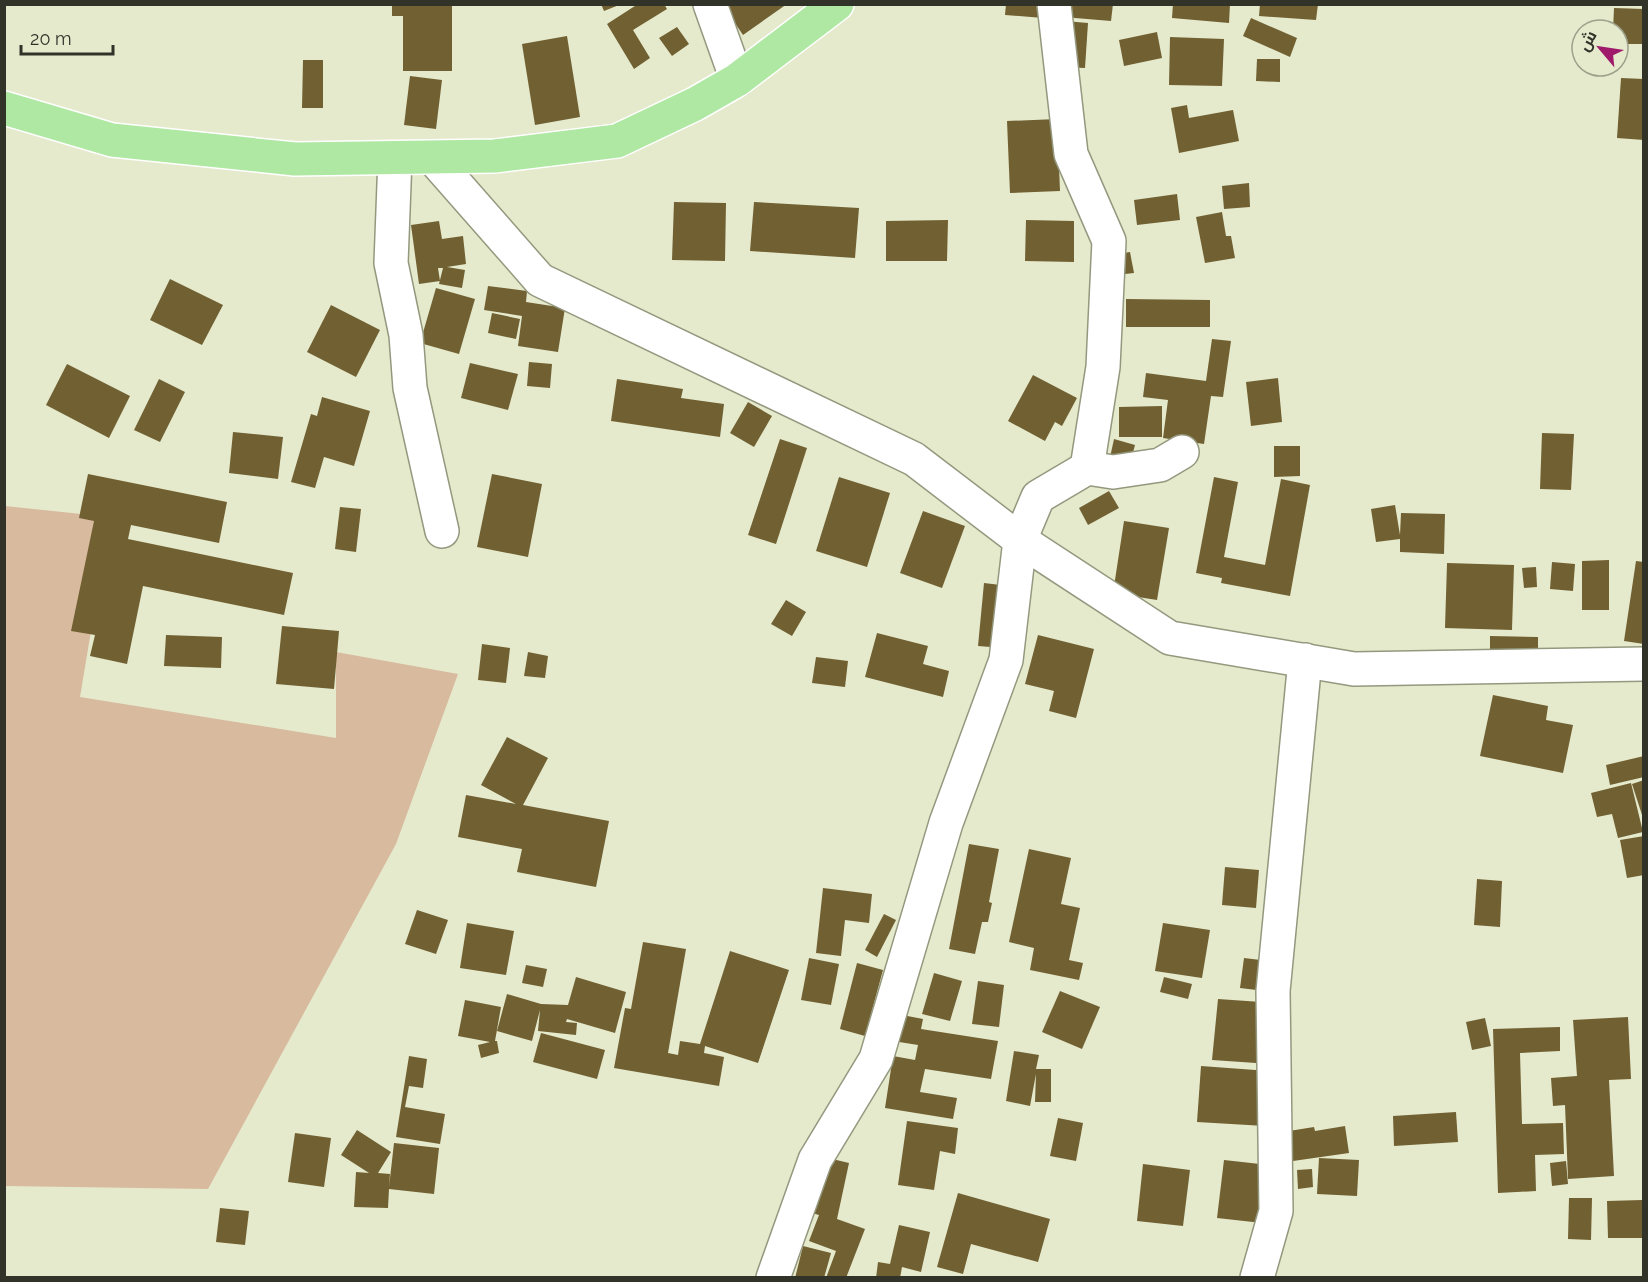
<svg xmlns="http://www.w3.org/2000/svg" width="1648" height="1282" viewBox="0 0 1648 1282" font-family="Raleway,Cairo,sans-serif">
<rect width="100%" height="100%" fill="#e5eacd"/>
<!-- green -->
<polygon fill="#d8ba9e" points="5,506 110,517 80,697 336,738 336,652 458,674 396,844 208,1189 5,1186"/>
<!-- building -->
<g fill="#716032">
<polygon points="392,4 452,4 452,71 403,71 403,16 392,16"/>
<polygon points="601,4 619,4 619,5 604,11"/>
<polygon points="638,4 664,4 667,9 633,30 650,58 634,69 607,24"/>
<polygon points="722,4 787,4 743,35"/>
<polygon points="1006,4 1043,4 1043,18 1005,15"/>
<polygon points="1064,4 1113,4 1111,21 1063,17"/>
<polygon points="1173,4 1230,4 1229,23 1172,18"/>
<polygon points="1260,4 1318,4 1316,20 1259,16"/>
<polygon points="1614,8 1644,9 1644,44 1618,44 1618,30 1613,30"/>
<polygon points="1251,18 1297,38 1290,57 1243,36"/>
<polygon points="1065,21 1088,23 1085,68 1062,67"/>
<polygon points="677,27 689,44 672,56 659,38"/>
<polygon points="1157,32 1162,58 1124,66 1119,40"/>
<polygon points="567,36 580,117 535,125 522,44"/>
<polygon points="1170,37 1224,39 1222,86 1169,85"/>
<polygon points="1257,59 1280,59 1280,82 1256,81"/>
<polygon points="303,60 323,60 323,108 302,108"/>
<polygon points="410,76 442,80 436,129 404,125"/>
<polygon points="1621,78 1644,79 1644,140 1617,138"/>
<polygon points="1187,105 1189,118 1233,110 1239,141 1179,153 1171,108"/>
<polygon points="1057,119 1060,191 1010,193 1007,121"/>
<polygon points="1249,183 1250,207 1224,209 1222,186"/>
<polygon points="1177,194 1180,220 1137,225 1134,200"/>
<polygon points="674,202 726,203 725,261 672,260"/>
<polygon points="754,202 859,208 855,258 750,251"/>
<polygon points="1222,212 1226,236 1231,236 1235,258 1205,263 1196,217"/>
<polygon points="948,220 947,261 886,261 886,221"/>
<polygon points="1026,220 1074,221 1074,262 1025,261"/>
<polygon points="439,221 442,239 463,236 466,264 447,267 465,270 462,288 439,284 443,268 438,268 440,281 419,284 411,225"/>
<polygon points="1130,252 1134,273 1116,275 1113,255"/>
<polygon points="170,279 223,305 202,345 150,320"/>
<polygon points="488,286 527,291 526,302 565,308 558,352 518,346 522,316 484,310"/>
<polygon points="436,288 475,299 459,354 420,343"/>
<polygon points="1126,299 1210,300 1210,327 1126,327"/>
<polygon points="331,305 380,330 356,377 307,352"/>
<polygon points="492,313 520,319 516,339 488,333"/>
<polygon points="1212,339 1231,341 1223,397 1211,396 1204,444 1163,438 1168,400 1143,397 1146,373 1206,381"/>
<polygon points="529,362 552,364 550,388 527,386"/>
<polygon points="470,363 518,374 508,410 461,398"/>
<polygon points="67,364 130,396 109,438 46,405"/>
<polygon points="1033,375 1077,398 1062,426 1055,422 1045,441 1008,421"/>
<polygon points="1278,378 1282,422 1251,426 1246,382"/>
<polygon points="159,379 185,392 160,442 134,430"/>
<polygon points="617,379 683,389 681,398 724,404 720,437 611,421"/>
<polygon points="322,397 370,411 354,466 324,457 315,488 291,482 311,414 317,416"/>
<polygon points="748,402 772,416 754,447 730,433"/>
<polygon points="1162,406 1162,437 1119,437 1119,407"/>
<polygon points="233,432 283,437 278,479 229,473"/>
<polygon points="1542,433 1574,434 1571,490 1540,489"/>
<polygon points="780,439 807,448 776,544 748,535"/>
<polygon points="1114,439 1135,445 1129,467 1109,462"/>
<polygon points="1274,446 1300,446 1300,476 1274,477"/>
<polygon points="88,474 227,502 219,543 131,525 128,539 293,573 284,615 143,586 127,664 90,656 95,635 71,631 94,521 79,518"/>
<polygon points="492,474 542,484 528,557 477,547"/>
<polygon points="839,477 890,493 867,567 816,551"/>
<polygon points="1214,477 1238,482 1224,557 1265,565 1281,479 1310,485 1290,596 1221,583 1222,578 1196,573"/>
<polygon points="1109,491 1119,508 1088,525 1079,508"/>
<polygon points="1395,505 1400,535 1401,513 1445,514 1444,554 1400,552 1400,539 1376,542 1371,509"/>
<polygon points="340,507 361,509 356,552 335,549"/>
<polygon points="923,511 965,526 942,588 900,573"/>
<polygon points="1124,521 1169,528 1157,600 1113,593"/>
<polygon points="1609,560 1609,610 1582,610 1582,561"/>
<polygon points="1636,561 1644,562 1644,644 1624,641"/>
<polygon points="1552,562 1575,564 1573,591 1550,589"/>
<polygon points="1447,563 1514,565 1512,630 1445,628"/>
<polygon points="1536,567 1537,587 1524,588 1522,568"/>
<polygon points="984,583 1009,586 1003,648 978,646"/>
<polygon points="786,600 806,612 792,636 771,624"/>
<polygon points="282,626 339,631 334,689 276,684"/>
<polygon points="877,633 928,646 923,664 949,671 943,697 865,677"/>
<polygon points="166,635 222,637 221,668 164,666"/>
<polygon points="1038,635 1094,649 1076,718 1049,711 1054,691 1025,684"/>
<polygon points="1490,636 1538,637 1538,656 1490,655"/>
<polygon points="482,644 510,648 506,683 478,680"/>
<polygon points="528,652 548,656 545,678 524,676"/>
<polygon points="816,657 848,661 845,687 812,683"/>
<polygon points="1493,695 1548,706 1546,720 1573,725 1563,773 1480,756"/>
<polygon points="507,737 548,758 523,805 609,821 596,887 517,872 522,849 458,837 466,795 516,804 481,785"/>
<polygon points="1644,756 1644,777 1610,785 1606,765"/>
<polygon points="1644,780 1644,818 1643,818 1632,784"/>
<polygon points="1631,783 1643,832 1618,838 1612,814 1597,817 1591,793"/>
<polygon points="1644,836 1644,875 1627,878 1620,840"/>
<polygon points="969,844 999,849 989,902 992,903 988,922 982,922 975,954 949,949"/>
<polygon points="1029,849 1071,858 1061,904 1080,908 1069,960 1083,963 1079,980 1030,970 1034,948 1009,942"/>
<polygon points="1225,867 1259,870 1256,908 1222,905"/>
<polygon points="1477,879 1502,881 1500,927 1474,925"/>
<polygon points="823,888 872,894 869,923 845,920 841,956 816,953"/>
<polygon points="417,910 448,920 436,954 405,944"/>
<polygon points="884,914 896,920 877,957 865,950"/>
<polygon points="467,923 514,931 506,975 460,968"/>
<polygon points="1163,923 1210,930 1202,978 1155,971"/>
<polygon points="643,942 686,949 668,1053 678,1055 680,1041 700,1044 730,951 789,970 758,1063 705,1046 704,1053 724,1057 719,1086 614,1068 625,1008 631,1009"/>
<polygon points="809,958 839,964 831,1005 801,1000"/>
<polygon points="1244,958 1269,961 1265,991 1240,988"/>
<polygon points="857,963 883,970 865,1036 840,1029"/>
<polygon points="526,965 547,969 543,987 522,983"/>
<polygon points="934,973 962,981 950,1021 922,1014"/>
<polygon points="576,977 626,992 615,1033 567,1019 566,1022 577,1023 576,1035 538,1031 540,1010 532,1041 497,1031 507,994 541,1004 568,1005"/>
<polygon points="1164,977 1192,984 1188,999 1160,992"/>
<polygon points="978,981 1004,985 999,1027 972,1024"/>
<polygon points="1060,991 1100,1007 1082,1049 1042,1032"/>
<polygon points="1218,999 1261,1002 1256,1063 1212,1060"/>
<polygon points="465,1000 501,1007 495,1041 497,1041 499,1053 481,1058 478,1045 490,1042 458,1036"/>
<polygon points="897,1014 923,1019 921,1029 998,1041 991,1079 925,1069 920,1092 957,1098 953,1119 885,1108 893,1056 915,1060 918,1045 893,1041"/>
<polygon points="1628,1017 1631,1079 1609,1080 1614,1176 1568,1179 1565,1105 1553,1106 1551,1078 1577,1076 1573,1020"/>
<polygon points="1485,1018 1491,1046 1472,1050 1466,1022"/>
<polygon points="1560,1027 1560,1051 1520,1053 1522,1124 1563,1123 1564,1154 1535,1155 1536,1191 1498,1193 1493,1029"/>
<polygon points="541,1033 605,1050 597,1079 533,1062"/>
<polygon points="1014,1051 1039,1055 1036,1069 1051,1069 1051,1102 1035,1102 1036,1074 1030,1106 1006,1101"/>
<polygon points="409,1056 427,1059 423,1088 409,1086 405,1107 445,1114 440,1144 396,1137"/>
<polygon points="1201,1066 1269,1071 1265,1126 1197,1122"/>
<polygon points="1456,1112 1458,1142 1394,1146 1393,1116"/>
<polygon points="1058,1118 1083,1123 1076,1161 1050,1156"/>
<polygon points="907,1121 958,1128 955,1154 940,1151 934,1190 898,1185"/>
<polygon points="1345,1126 1349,1153 1293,1161 1289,1131 1314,1127 1315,1131"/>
<polygon points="357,1130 391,1152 378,1173 390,1174 389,1187 394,1143 439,1148 434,1194 389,1189 388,1208 354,1207 356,1172 369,1173 341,1155"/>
<polygon points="295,1133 331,1138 324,1187 288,1182"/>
<polygon points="824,1157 849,1163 837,1219 865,1229 846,1278 826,1278 836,1251 809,1241 819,1215 812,1213"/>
<polygon points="1319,1158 1359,1160 1357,1196 1317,1194"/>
<polygon points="1224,1160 1269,1165 1262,1223 1217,1218"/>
<polygon points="1566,1161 1568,1184 1552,1186 1550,1163"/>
<polygon points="1143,1164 1190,1170 1183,1226 1137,1221"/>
<polygon points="1312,1169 1313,1187 1298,1189 1297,1170"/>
<polygon points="958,1193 1050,1219 1038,1262 971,1244 963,1274 937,1267"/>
<polygon points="1569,1198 1592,1198 1591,1240 1568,1239"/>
<polygon points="1642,1200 1643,1238 1608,1238 1607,1201"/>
<polygon points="220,1208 249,1211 245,1245 216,1242"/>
<polygon points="899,1225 930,1232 921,1272 902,1267 900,1278 876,1278 878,1262 890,1264"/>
<polygon points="803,1246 831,1253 824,1278 795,1278"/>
</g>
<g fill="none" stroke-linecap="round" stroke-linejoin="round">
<!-- minor casing -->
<g stroke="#94987e" stroke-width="36">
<g id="minor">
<polyline points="710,4 737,80"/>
<polyline points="1054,4 1071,154 1109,241 1103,367 1087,468"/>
<polyline points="432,157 540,280 914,459 1020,540 1170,638 1354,669 1644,664"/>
<polyline points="395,158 391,263 406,335 410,388 442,531"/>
<polyline points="773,1278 815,1160 876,1059 946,823 1006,660 1020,540 1038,497 1087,468 1113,472 1160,465 1182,452"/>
<polyline points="1257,1278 1276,1211 1273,991 1305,660"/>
</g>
</g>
<!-- major casing -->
<g stroke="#fff" stroke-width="36">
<polyline id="major" points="4,108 112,140 295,159 495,156 617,141 695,104 737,80 837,4"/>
</g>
<!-- minor -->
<use href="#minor" stroke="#fff" stroke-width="33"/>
<!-- major -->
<use href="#major" stroke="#afe8a2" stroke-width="33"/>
</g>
<!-- border -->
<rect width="1648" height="1282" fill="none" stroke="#313328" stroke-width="12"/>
<!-- north arrow -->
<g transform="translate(1600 48) rotate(299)"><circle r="28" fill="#e5eacd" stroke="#9da18b" stroke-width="1.5"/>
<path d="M0-4.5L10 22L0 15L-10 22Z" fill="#9f1a6a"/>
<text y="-9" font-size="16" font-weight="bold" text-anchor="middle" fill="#313328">ش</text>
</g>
<!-- scale -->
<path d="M21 45v9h92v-9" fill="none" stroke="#313328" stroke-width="3"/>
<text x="30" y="45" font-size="18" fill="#313328" stroke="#e5eacd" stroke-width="4.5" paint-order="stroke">20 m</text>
</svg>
